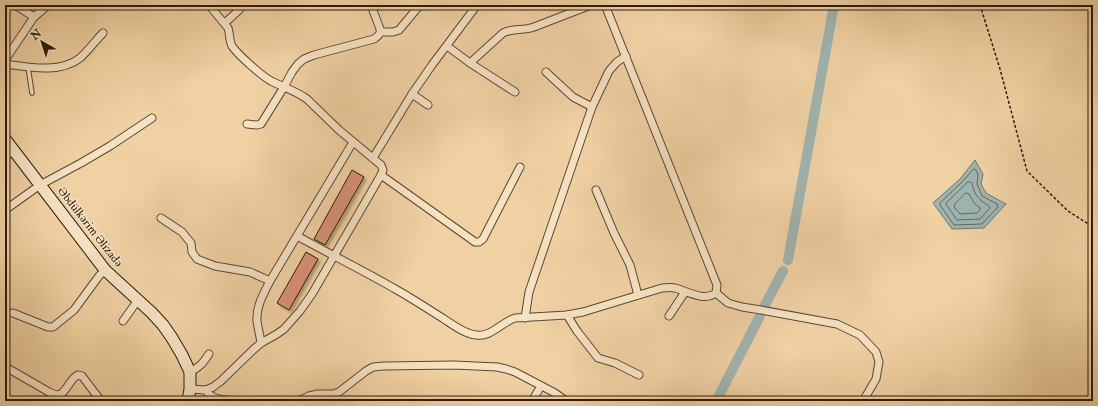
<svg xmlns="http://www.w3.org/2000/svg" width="1098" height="406" viewBox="0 0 1098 406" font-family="'IM FELL Double Pica',serif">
<defs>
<filter id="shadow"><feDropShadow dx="2.5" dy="2.5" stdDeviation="1" flood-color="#0004"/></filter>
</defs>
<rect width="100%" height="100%" fill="#f0d1a3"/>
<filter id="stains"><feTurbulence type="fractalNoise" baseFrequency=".005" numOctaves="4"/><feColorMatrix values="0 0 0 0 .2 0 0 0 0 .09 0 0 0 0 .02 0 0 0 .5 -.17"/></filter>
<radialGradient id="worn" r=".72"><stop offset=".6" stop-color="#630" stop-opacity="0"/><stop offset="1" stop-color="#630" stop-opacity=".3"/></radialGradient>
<!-- water -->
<polygon fill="#9eb4b1" stroke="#70776d" points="975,160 983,174 981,184 986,193 1006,204 984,228 952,229 933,203 960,179"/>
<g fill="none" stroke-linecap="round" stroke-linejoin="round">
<!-- shore -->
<g stroke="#65685c" stroke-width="1">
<polygon points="974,169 976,170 978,175 977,184 982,196 997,204 998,207 982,224 954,225 940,205 940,203 963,181"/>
<path d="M968,182H970L972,183C974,195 979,200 989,206L990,208L980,219L957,220L946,204Z"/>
<polygon points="966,193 969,194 974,203 980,208 980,210 977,213 960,214 954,207 955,204"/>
</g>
<!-- canal -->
<g stroke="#9eb4b1" stroke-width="10">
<polyline points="788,260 834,5"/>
<polyline points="765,305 783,271"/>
<polyline points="716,401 760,316"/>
</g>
</g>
<!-- building -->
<g fill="#d89076" stroke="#2c1b07" filter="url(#shadow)">
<polygon points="352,170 364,177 325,245 314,239"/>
<polygon points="306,252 318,259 289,310 277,303"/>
</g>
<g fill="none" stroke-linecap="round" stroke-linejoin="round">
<!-- lane casing -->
<g stroke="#5d482e" stroke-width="5.5">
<polyline id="lane" points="28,67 32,93"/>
</g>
<!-- street casing -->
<g stroke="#5d482e" stroke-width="9">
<g id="street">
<polyline points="15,5 34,17"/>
<polyline points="225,23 239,10 243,5"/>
<polyline points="381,32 393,32 399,30 420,5"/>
<polyline points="447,46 470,63 515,92"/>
<polyline points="5,60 34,17 48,5"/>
<path d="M470,63L503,33C512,28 523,31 534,27L591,5"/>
<path d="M5,64C28,67 60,74 80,58C88,51 95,41 103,33"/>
<polyline points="546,72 573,97 592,107"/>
<polyline points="412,94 428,105"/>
<path d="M247,124L257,125L261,124L284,87L292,72L298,64L304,59L314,55L374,39C378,36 381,34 380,29L371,5"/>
<polyline points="5,157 13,150"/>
<polyline points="373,158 412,94 432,65 477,5"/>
<polyline points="381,175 475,242 479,242 483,239 520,167"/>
<polyline points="596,190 614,233 630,265 638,295"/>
<polyline points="5,210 40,185 81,163 110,146 152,118"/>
<polyline points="161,218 182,232 191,243 192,252 197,259 215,266 250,272 270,281"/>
<path d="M297,236C330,254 364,271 397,290C413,299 428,309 444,319C453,325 465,334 476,335C490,338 502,322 515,318L567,315L583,312L662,288C666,288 670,287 675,288C687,291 704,302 716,293L717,285L605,5"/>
<polyline points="716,293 728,303 742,307 761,310 837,324 860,335 876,352 879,362 876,379 863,401"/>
<polyline points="13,313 48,327 53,327 74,310 99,276 105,270"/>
<polyline points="567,315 577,331 598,358 615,363 639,375"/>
<polyline points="669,316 685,292"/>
<polyline points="525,318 529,292 592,107 609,71 617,62 626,56"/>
<polyline points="123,321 138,300"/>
<path d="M261,343C260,336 258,328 257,321C256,306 264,293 270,281L353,142"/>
<path d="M9,369L49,392C51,393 56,395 59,395C67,392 70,378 78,375L82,376L101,401"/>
<path d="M190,372C200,367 203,363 209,354"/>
<path d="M190,389L206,390L213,387L221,381L254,349L261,343L277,334L284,329L300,311L312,294L381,175L383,170L381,165L339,130L307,99C296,91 283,87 271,81C262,76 237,54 232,46C229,40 230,33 228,28L209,5"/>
<path d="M206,390C211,400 222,399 232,401"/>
<polyline points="298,401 309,396 318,394 333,394 339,392 366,371 373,367 384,366 454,365 497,367 506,369 515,372 555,393 566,401"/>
<polyline points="532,401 541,386"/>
</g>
</g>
<!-- secondary casing -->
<g stroke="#2c1b07" stroke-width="13">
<polyline id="secondary" points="5,139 105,270 152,313 163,325 172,338 182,355 190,372 190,389 189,395 187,401"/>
</g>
<!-- path -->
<polyline stroke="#2c1b07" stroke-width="1.5" stroke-dasharray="3 2" stroke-linecap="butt" points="980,5 1000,69 1027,171 1068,211 1093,227"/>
<!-- lane -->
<use href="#lane" stroke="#f5e1c3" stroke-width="3.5"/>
<!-- street -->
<use href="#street" stroke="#f5e1c3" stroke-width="7"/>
<!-- secondary -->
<use href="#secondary" stroke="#f5e1c3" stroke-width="11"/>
</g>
<g text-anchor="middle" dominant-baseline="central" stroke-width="3" stroke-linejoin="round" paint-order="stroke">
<!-- street labels -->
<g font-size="12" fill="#2c1b07" stroke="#f5e1c3">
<text transform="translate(90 227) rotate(52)">Əbdülkərim Əlizadə</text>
</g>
</g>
<!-- margin -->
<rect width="1098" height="406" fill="none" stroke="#f0d1a3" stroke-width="20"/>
<rect x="6" y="6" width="1086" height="394" fill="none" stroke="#2c1b07" stroke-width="2"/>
<rect x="10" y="10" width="1078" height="386" fill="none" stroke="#2c1b07"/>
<!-- north arrow -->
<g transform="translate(42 42) rotate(321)" stroke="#f5e1c3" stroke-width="3" paint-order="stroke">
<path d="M0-3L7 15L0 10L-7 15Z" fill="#2c1b07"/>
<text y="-6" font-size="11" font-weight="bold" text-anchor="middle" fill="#2c1b07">N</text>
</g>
<rect width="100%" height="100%" filter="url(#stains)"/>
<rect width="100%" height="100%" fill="url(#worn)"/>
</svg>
